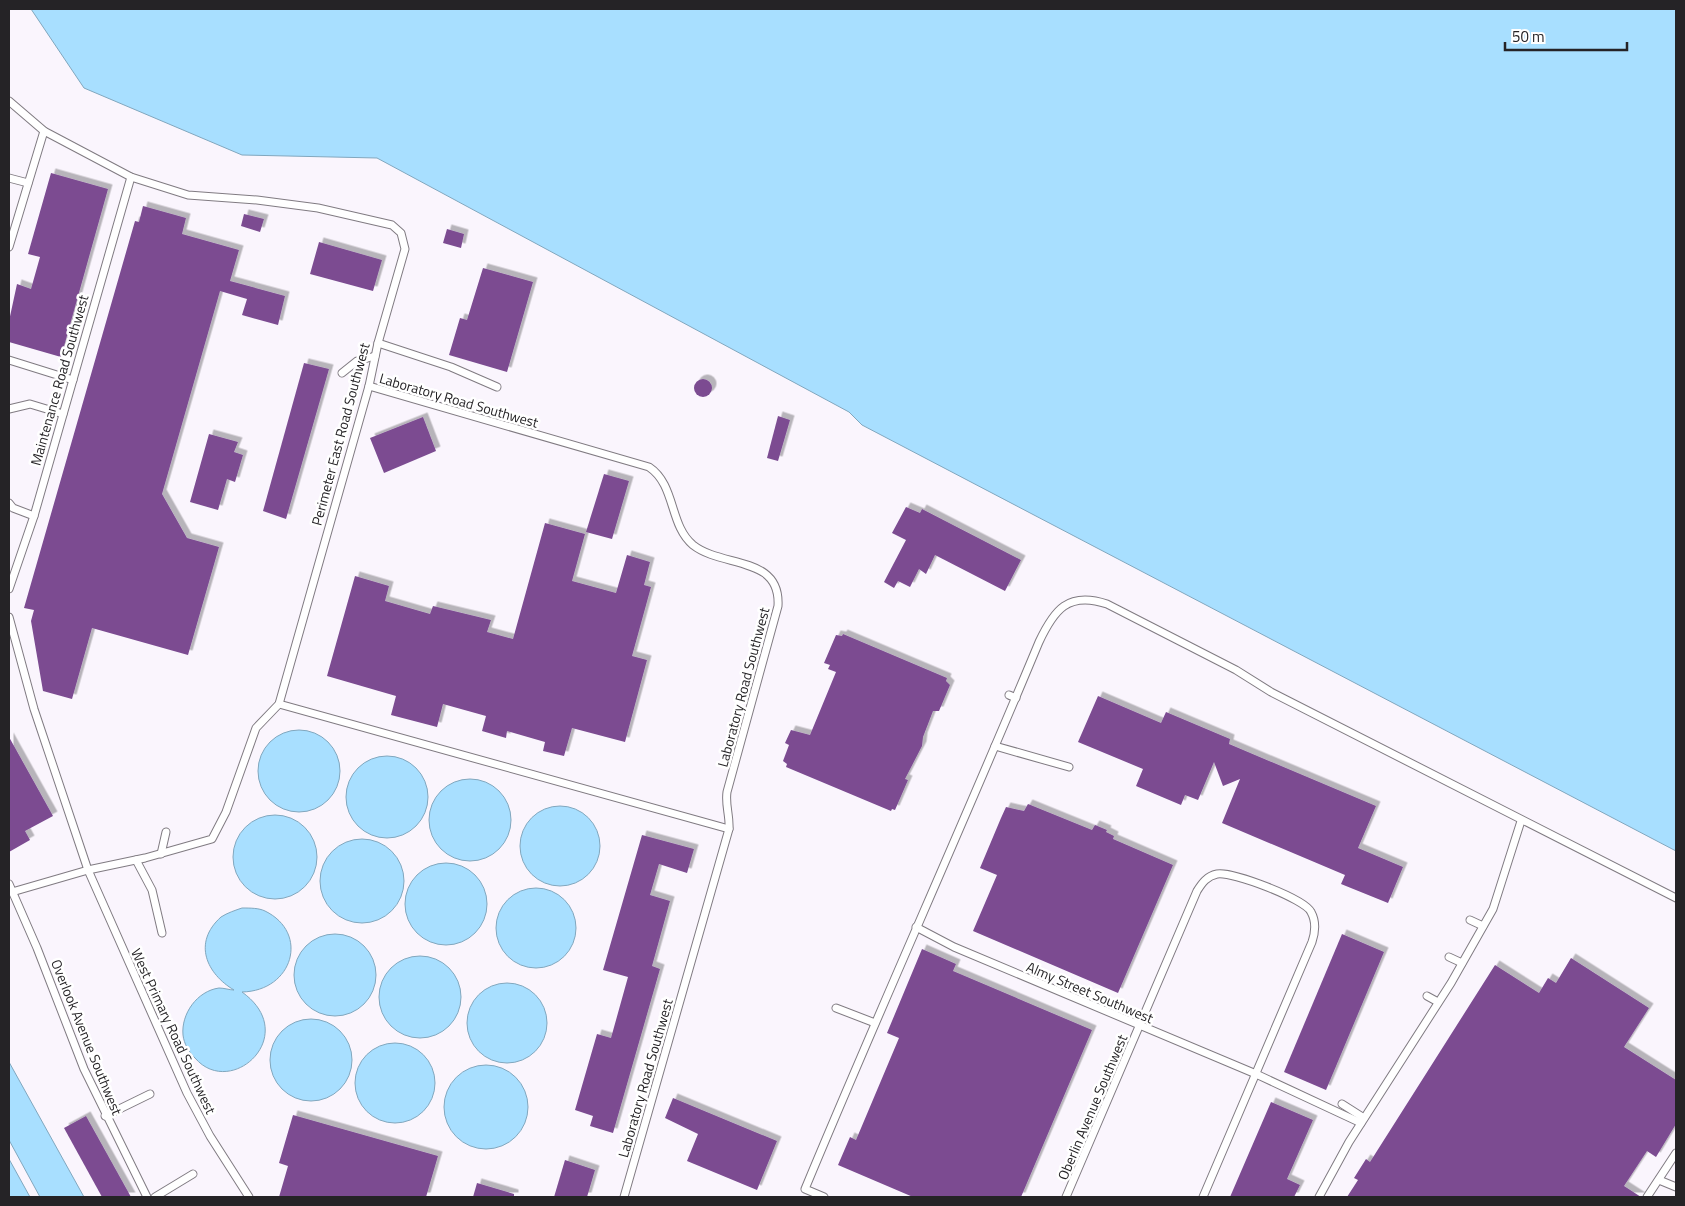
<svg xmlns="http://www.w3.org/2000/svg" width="1685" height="1206" viewBox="0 0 1685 1206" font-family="'Titillium Web',sans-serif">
<defs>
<filter id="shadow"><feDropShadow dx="4.5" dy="-4.5" stdDeviation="0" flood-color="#0004"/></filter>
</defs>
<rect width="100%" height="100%" fill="#faf5fd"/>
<!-- water -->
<g fill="#a8dfff" stroke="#81a7be">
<polygon points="31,9 1676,9 1676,851 862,425 849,412 377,158 242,155 84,88"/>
<circle cx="299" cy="771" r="41"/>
<circle cx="387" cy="797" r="41"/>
<circle cx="470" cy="820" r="41"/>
<circle cx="560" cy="846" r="40"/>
<circle cx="275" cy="857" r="42"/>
<circle cx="362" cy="881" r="42"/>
<circle cx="446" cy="904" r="41"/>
<circle cx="536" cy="928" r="40"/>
<path d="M242,908C250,908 259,908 265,911C310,933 293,991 242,992C302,1035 231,1100 195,1058C189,1052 184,1044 183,1035C181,1014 197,991 219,988C224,988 230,990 234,990C207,974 192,943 221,917C227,913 236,910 242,908Z"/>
<circle cx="335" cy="975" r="41"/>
<circle cx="420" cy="997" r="41"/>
<circle cx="507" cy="1023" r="40"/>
<circle cx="311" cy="1060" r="41"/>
<circle cx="395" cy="1083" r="40"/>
<polygon points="9,1062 84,1197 40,1197 9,1140"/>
<circle cx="486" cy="1107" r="42"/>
<polygon points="9,1159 30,1197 9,1197"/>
</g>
<!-- building -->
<g fill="#7b4b91" filter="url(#shadow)">
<polygon points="51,173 108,189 61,357 9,342 9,321 17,284 31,289 40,257 28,254"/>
<polygon points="143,206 186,218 182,234 239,250 230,281 285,296 278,325 242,315 247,299 220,291 162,494 187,538 219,547 188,655 92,628 72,699 43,691 31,621 34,610 24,608 135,221 139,222"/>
<polygon points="244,214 264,219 260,232 241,226"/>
<polygon points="447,229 464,234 461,248 443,243"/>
<polygon points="319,242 382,260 373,291 310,274"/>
<polygon points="483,268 533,282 507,372 449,355 460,318 467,320"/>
<polygon points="304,363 329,369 286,519 263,511"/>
<circle cx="703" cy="388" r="9"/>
<polygon points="778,416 790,420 778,461 767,458"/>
<polygon points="423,417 436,451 384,473 370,438"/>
<polygon points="209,434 238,442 234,452 243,455 235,482 227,479 218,510 190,502"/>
<polygon points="604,474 629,481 612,539 586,532"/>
<polygon points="906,507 920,513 922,509 1021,560 1005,591 935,555 926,574 919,569 910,587 898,581 894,588 884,582 906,540 892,533"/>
<polygon points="545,523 585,534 572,581 616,593 627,555 650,562 644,585 651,587 632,656 647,660 625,742 572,728 564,756 543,751 545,742 507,731 506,738 482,731 486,716 443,704 437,727 391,715 396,696 327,676 355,576 389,586 385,601 430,614 433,606 491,620 487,632 513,639"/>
<polygon points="843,634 947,678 946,681 950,685 939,711 933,711 923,737 922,746 905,779 908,780 895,810 892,809 891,811 786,767 787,764 783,761 789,745 785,743 791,730 810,735 836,672 828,669 830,665 824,663 836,635 842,636"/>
<polygon points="1098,696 1161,723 1166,712 1230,739 1229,744 1376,806 1358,848 1403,867 1388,903 1341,884 1345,875 1222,823 1240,779 1223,786 1214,762 1198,800 1185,795 1181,805 1136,786 1143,769 1078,742"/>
<polygon points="9,737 53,816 25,831 30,840 9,852"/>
<polygon points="1028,804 1092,830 1095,825 1107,830 1106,832 1114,836 1113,839 1173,865 1118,993 973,931 997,875 980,868 1001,818 1006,807 1024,811"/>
<polygon points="642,835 694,849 687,873 659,864 650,895 670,901 652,966 660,969 613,1133 590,1126 593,1116 575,1110 597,1034 611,1038 628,977 603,970"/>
<polygon points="1342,934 1384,952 1326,1090 1284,1072"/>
<polygon points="922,949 956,964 953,971 1092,1030 1021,1197 913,1197 838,1165 850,1137 856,1140 899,1038 887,1033"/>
<polygon points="1571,958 1649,1008 1624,1047 1676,1080 1676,1124 1656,1157 1647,1151 1624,1186 1641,1197 1347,1197 1358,1180 1354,1178 1366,1159 1370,1162 1495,965 1539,993 1548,978 1556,983"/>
<polygon points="673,1098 777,1141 757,1190 687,1161 698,1134 665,1118"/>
<polygon points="1271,1102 1313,1120 1287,1179 1300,1185 1294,1197 1230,1197"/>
<polygon points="293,1115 438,1156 426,1197 279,1197 288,1166 279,1163"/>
<polygon points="86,1116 131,1197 102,1197 64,1128"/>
<polygon points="565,1160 595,1170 587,1197 554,1197"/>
<polygon points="477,1183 514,1194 514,1197 473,1197"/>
</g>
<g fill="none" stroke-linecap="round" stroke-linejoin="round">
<!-- service casing -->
<g stroke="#807b82" stroke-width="9">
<g id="service">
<polyline points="9,101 44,131 131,177 188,195 257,200 318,208 392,225 401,233 405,249 378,343 369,386 279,704 256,728 226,812 212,839 145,858 88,870 12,892"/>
<polyline points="9,178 28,183"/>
<polyline points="9,247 44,131"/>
<polyline points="378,343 451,367 497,387"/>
<polyline points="9,360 73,380"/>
<polyline points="342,373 357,361 375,356"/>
<path d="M369,386L649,467C676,485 669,525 693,545C722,568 781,555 778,606L727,792C725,805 730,816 729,829L624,1197"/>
<polyline points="9,409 30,404 63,414"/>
<polyline points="9,503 13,508 34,516"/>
<polyline points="9,589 34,516 131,177"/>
<polyline points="9,617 34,709 88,870 187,1093 210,1136 249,1197"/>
<polyline points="1009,695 1016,698"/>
<polyline points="279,704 729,829"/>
<polyline points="995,746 1069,767"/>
<polyline points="161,854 166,832"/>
<polyline points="136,860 152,890 162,933"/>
<polyline points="9,884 37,948 84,1069 147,1197"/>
<polyline points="1470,920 1483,926"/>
<polyline points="916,927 954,947 1256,1074 1361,1123"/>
<polyline points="1449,957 1462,963"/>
<polyline points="1427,996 1438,1002"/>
<polyline points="836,1008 875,1023"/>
<polyline points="1342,1104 1364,1118"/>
<polyline points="105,1116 150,1094"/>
<polyline points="1659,1180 1676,1187"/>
<polyline points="155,1197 193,1174"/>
<path d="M824,1197L805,1189C881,1006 963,825 1039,642C1054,610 1068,591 1107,604L1236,670L1271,692L1676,898"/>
<path d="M1066,1197L1197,891C1202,883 1207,876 1217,874C1232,871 1305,899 1311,912C1316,921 1315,933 1312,942L1203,1197"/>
<polyline points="1319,1197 1349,1142 1451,983 1493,909 1521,821"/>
<polyline points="1647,1197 1676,1153"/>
</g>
</g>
<!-- service -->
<use href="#service" stroke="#fff" stroke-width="7"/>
</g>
<g text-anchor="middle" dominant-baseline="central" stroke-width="5" stroke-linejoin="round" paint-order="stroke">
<!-- street labels -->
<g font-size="14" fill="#252326" stroke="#fff">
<text transform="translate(59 380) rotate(-74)">Maintenance Road Southwest</text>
<text transform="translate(459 400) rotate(16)">Laboratory Road Southwest</text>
<text transform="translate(340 434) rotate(-75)">Perimeter East Road Southwest</text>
<text transform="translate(743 687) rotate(-75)">Laboratory Road Southwest</text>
<text transform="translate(1090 992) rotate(23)">Almy Street Southwest</text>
<text transform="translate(174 1031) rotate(65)">West Primary Road Southwest</text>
<text transform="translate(87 1037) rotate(68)">Overlook Avenue Southwest</text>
<text transform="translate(645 1078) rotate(-74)">Laboratory Road Southwest</text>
<text transform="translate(1092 1107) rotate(-67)">Oberlin Avenue Southwest</text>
</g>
</g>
<!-- border -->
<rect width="1685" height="1206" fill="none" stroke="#252326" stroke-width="20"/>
<!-- scale -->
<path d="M1505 42v8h122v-8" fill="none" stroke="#252326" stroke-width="2.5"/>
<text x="1512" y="42" font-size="15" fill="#252326" stroke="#ffffff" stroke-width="4" paint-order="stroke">50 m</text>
</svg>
